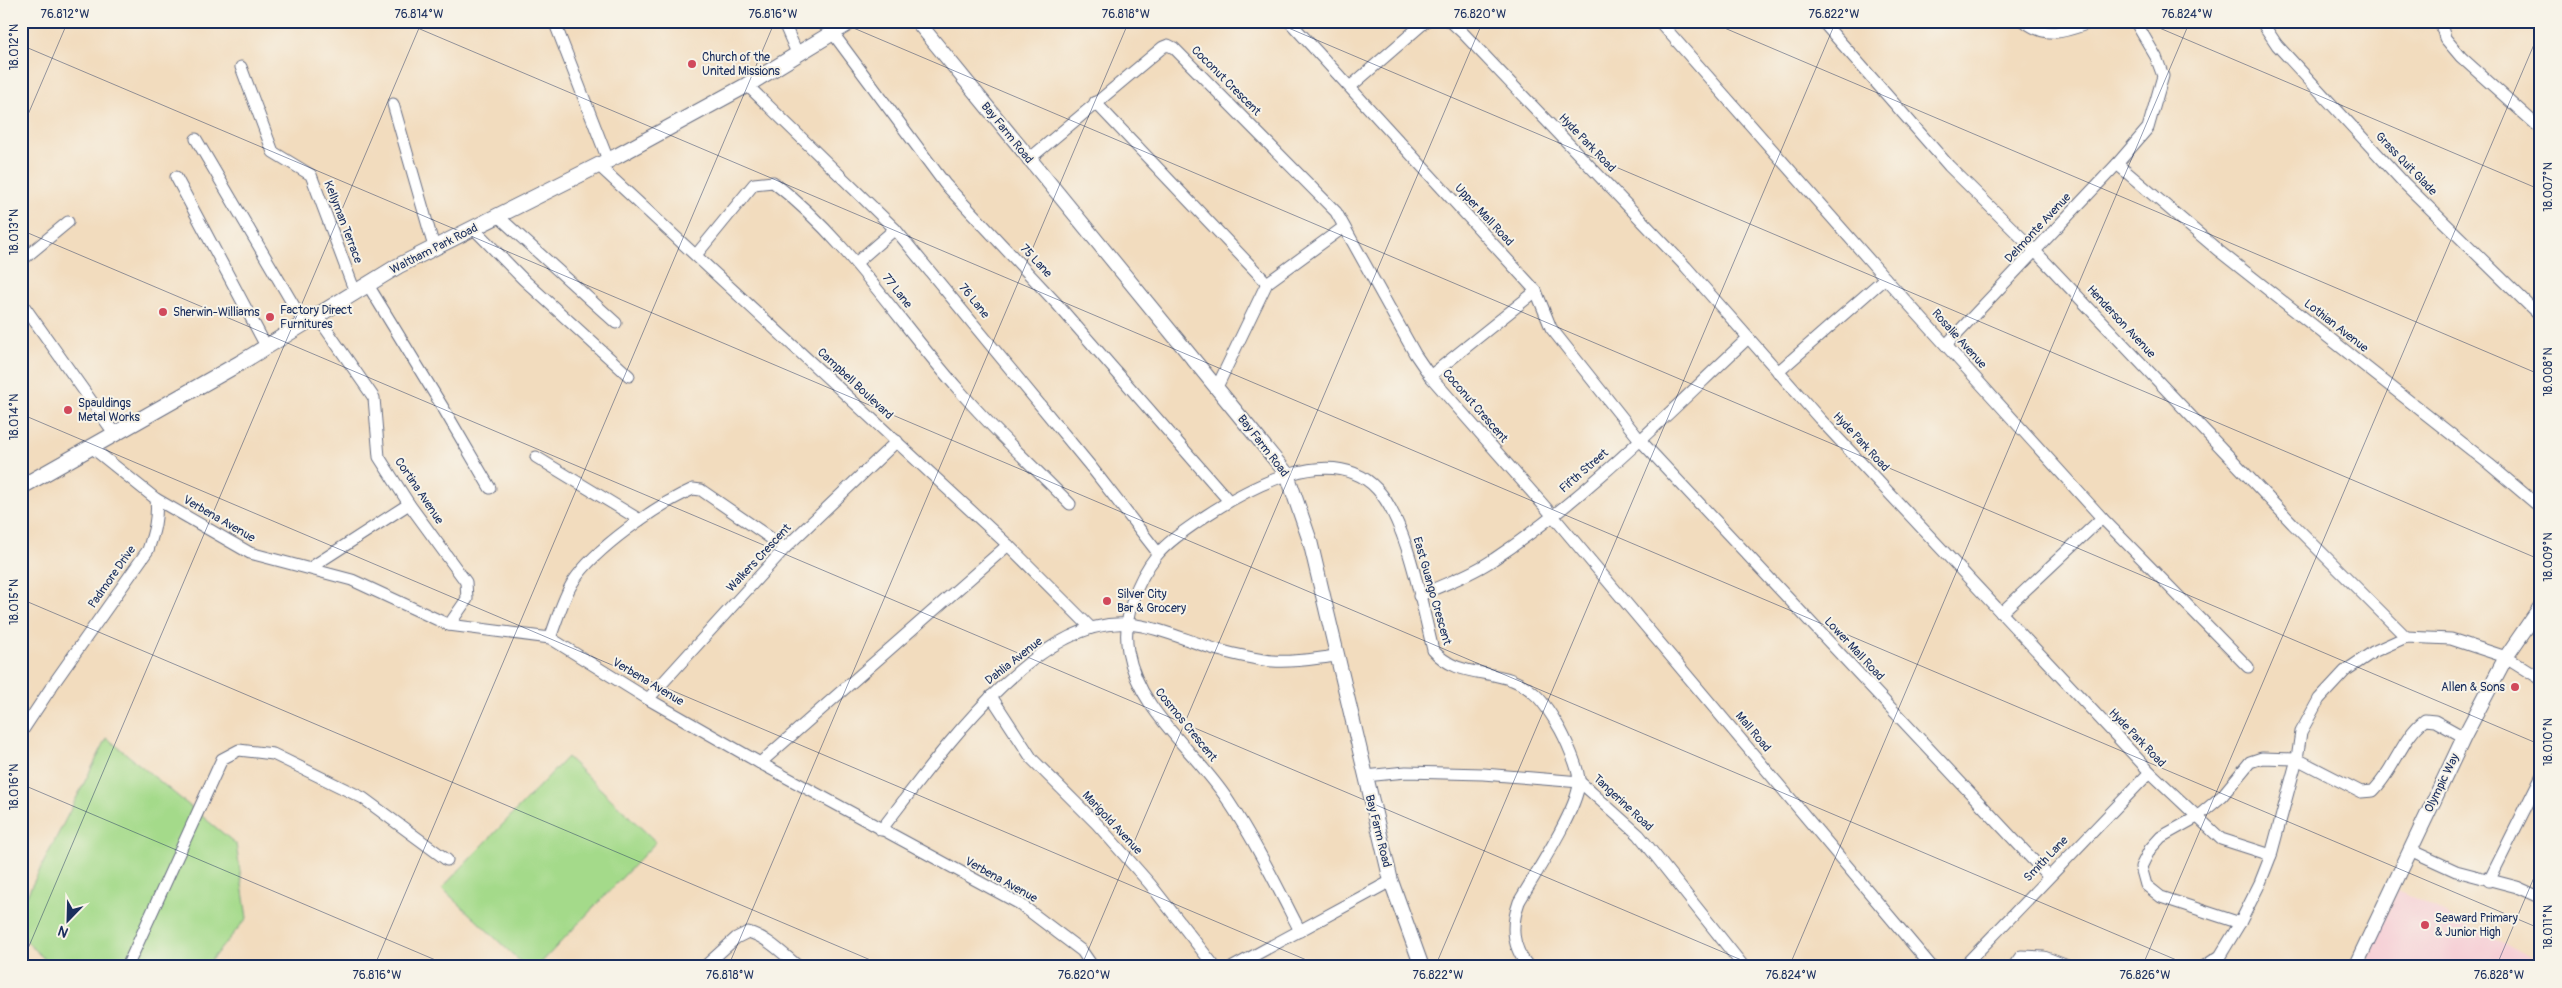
<svg xmlns="http://www.w3.org/2000/svg" width="2562" height="988" viewBox="0 0 2562 988" font-family="Pangolin,sans-serif">
<rect width="100%" height="100%" fill="#f7f3e8"/>
<filter id="ink" filterUnits="userSpaceOnUse"><feTurbulence type="fractalNoise" baseFrequency=".02" numOctaves="2"/><feDisplacementMap in="SourceGraphic" scale="10" xChannelSelector="R" yChannelSelector="G"/><feConvolveMatrix kernelMatrix="1 2 1 2 8 2 1 2 1" color-interpolation-filters="sRGB"/></filter>
<filter id="wash" filterUnits="userSpaceOnUse"><feTurbulence type="fractalNoise" baseFrequency=".0096" numOctaves="4" result="noise"/><feDisplacementMap in="SourceGraphic" scale="20" xChannelSelector="R" yChannelSelector="G"/><feGaussianBlur stdDeviation="1.12" result="paint"/><feColorMatrix in="noise" values="0 0 0 0 0 0 0 0 0 0 0 0 0 0 0 0 0 1.4 0 .05"/><feComposite in="paint" operator="in"/></filter>
<g filter="url(#wash)">
<rect width="100%" height="100%" fill="#f2dcbe"/>
<!-- built -->
<polygon fill="#f6cfd6" points="2398,890 2541,962 2541,967 2364,967"/>
<!-- green -->
<g fill="#a4da8a" stroke="#608474">
<path d="M107,738L236,844L247,918L205,967H54C28,944 19,942 22,905Z"/>
<polygon points="567,757 656,842 537,967 526,967 442,888"/>
</g>
</g>
<g filter="url(#ink)">
<g fill="none" stroke-linecap="round" stroke-linejoin="round">
<!-- minor casing -->
<g stroke="#666c80" stroke-width="13">
<g id="minor">
<polyline points="554,21 608,160"/>
<polyline points="783,21 797,53"/>
<polyline points="1289,21 1536,291 1551,328 1640,440 2048,876"/>
<polyline points="1450,21 1463,33 1686,267 1819,418 2150,772 2221,839 2271,855"/>
<polyline points="1659,21 1885,278 2102,518 2248,667"/>
<polyline points="1822,21 1949,166 2035,251 2293,524 2406,637"/>
<path d="M2024,21C2049,41 2068,30 2095,21"/>
<polyline points="2261,21 2277,45 2405,184 2541,317"/>
<polyline points="2440,21 2445,38 2461,57 2541,129"/>
<polyline points="832,32 945,184 1057,304 1229,501"/>
<polyline points="241,67 273,152 311,175 355,292"/>
<polyline points="747,85 895,229 1092,468 1158,553"/>
<polyline points="1350,87 1426,21"/>
<polyline points="1095,102 1267,283"/>
<polyline points="393,104 434,247"/>
<polyline points="196,139 304,323"/>
<polyline points="1028,160 1163,47 1168,45 1174,48 1336,212 1415,354 1430,376 1553,516 1932,967"/>
<polyline points="2117,164 2219,251 2489,464 2541,508"/>
<polyline points="598,165 1008,545 1090,627"/>
<polyline points="176,177 266,346"/>
<polyline points="499,217 616,323"/>
<polyline points="474,229 523,279 629,376"/>
<path d="M696,255L754,184L773,182C848,240 897,320 959,390C993,430 1033,466 1070,504"/>
<polyline points="21,261 68,222"/>
<polyline points="857,262 895,229"/>
<polyline points="368,285 445,411 490,488"/>
<polyline points="21,302 114,433"/>
<polyline points="317,316 374,398 379,457 409,504 466,582 467,599 449,625"/>
<polyline points="1946,345 2117,164 2148,128 2163,76 2156,57 2135,21"/>
<polyline points="1778,372 1885,278"/>
<polyline points="1430,376 1536,291"/>
<polyline points="1217,387 1267,283 1344,227"/>
<polyline points="536,457 640,520"/>
<polyline points="156,499 250,553 352,580 449,625 550,638 648,699 760,763 1020,904 1082,951 1093,967"/>
<polyline points="310,568 409,504"/>
<path d="M1419,596C1443,584 1472,575 1494,559C1587,497 1666,415 1747,339"/>
<polyline points="2001,613 2102,518"/>
<path d="M550,638C557,620 563,598 573,582C594,549 657,505 693,489L701,490L785,548"/>
<polyline points="991,696 1032,759 1097,824 1150,884 1215,967"/>
<polyline points="648,699 785,548 897,441"/>
<path d="M21,733L54,683L148,550C154,532 158,518 156,499L90,446"/>
<polyline points="760,763 1008,545"/>
<polyline points="1365,776 1406,772 1483,774 1580,782 1639,835 1744,967"/>
<path d="M881,830C933,764 1033,617 1127,624C1159,626 1191,643 1222,651C1238,655 1257,660 1273,661C1294,663 1317,658 1337,656"/>
<polyline points="2410,850 2456,871 2517,887 2541,898"/>
<polyline points="2489,881 2541,777"/>
<path d="M2240,923L2161,897L2146,885L2141,867L2150,849L2161,837L2197,817L2222,796L2250,762L2262,758L2297,759L2361,792L2373,791C2394,771 2402,737 2425,720L2435,721L2464,737"/>
<path d="M1300,931C1277,886 1255,841 1227,799C1194,749 1139,712 1128,651C1122,618 1137,580 1157,555C1169,540 1189,528 1204,517C1248,488 1332,441 1377,489C1407,521 1422,606 1433,650C1454,675 1484,670 1512,680C1535,689 1545,704 1557,724C1564,735 1581,772 1579,784C1576,812 1535,874 1519,902C1511,925 1511,947 1529,967"/>
<polyline points="127,967 222,759 239,750 273,754 363,798 447,860"/>
<path d="M704,967L736,938L748,932C767,937 783,954 799,967"/>
<polyline points="1233,967 1391,881"/>
<polyline points="1963,967 2150,772"/>
<polyline points="2013,967 2021,956 2044,957 2070,967"/>
<polyline points="2203,967 2220,956 2240,923 2260,883 2271,855 2297,759 2301,732 2319,699 2345,671 2373,652 2406,637 2451,639 2506,657 2541,679"/>
</g>
</g>
<!-- tertiary casing -->
<g stroke="#666c80" stroke-width="16">
<g id="tertiary">
<polyline points="917,21 1287,474 1310,541 1391,881 1422,967"/>
<polyline points="2355,967 2464,737 2506,657 2541,606"/>
</g>
</g>
<!-- secondary casing -->
<g stroke="#666c80" stroke-width="17">
<polyline id="secondary" points="21,487 240,363 398,266 617,156 747,85 852,21"/>
</g>
<!-- minor -->
<use href="#minor" stroke="#fff" stroke-width="11"/>
<!-- tertiary -->
<use href="#tertiary" stroke="#fff" stroke-width="14"/>
<!-- secondary -->
<use href="#secondary" stroke="#fff" stroke-width="15"/>
</g>
</g>
<!-- ticks -->
<path fill="none" stroke="#1b2f5e" stroke-width="1" stroke-opacity="0.45" d="M401,21L2541,929M837,21L2541,745M1272,21L2541,560M1708,21L2541,375M2143,21L2541,190M21,45L2193,967M21,131L68,21M21,230L1758,967M21,414L1323,967M21,599L887,967M21,784L452,967M21,965L422,21M374,967L775,21M728,967L1129,21M1081,967L1483,21M1435,967L1836,21M1789,967L2190,21M2142,967L2541,28M2496,967L2541,861"/>
<!-- markers -->
<g fill="#d1495b" stroke="#f7f3e8" stroke-width="2">
<circle cx="692" cy="64" r="5"/>
<circle cx="163" cy="312" r="5"/>
<circle cx="270" cy="317" r="5"/>
<circle cx="68" cy="410" r="5"/>
<circle cx="1107" cy="601" r="5"/>
<circle cx="2515" cy="687" r="5"/>
<circle cx="2425" cy="925" r="5"/>
</g>
<g text-anchor="middle" dominant-baseline="central" stroke-width="4" stroke-linejoin="round" paint-order="stroke">
<!-- poi labels -->
<g font-size="12" fill="#1b2f5e" stroke="#f7f3e8" text-anchor="start">
<text x="702" y="57">Church of the<tspan x="702" dy="14">United Missions</tspan></text>
<text x="280" y="310">Factory Direct<tspan x="280" dy="14">Furnitures</tspan></text>
<text x="173" y="312">Sherwin-Williams</text>
<text x="78" y="403">Spauldings<tspan x="78" dy="14">Metal Works</tspan></text>
<text x="1117" y="594">Silver City<tspan x="1117" dy="14">Bar &amp; Grocery</tspan></text>
<text x="2505" y="687" text-anchor="end">Allen &amp; Sons</text>
<text x="2435" y="918">Seaward Primary<tspan x="2435" dy="14">&amp; Junior High</tspan></text>
</g>
<!-- street labels -->
<g font-size="12" fill="#1b2f5e" stroke="#f7f3e8">
<text transform="translate(1226 81) rotate(45)">Coconut Crescent</text>
<text transform="translate(1007 133) rotate(51)">Bay Farm Road</text>
<text transform="translate(1587 143) rotate(46)">Hyde Park Road</text>
<text transform="translate(2406 164) rotate(46)">Grass Quit Glade</text>
<text transform="translate(1484 215) rotate(47)">Upper Mall Road</text>
<text transform="translate(343 222) rotate(69)">Kellyman Terrace</text>
<text transform="translate(2038 228) rotate(-47)">Delmonte Avenue</text>
<text transform="translate(434 249) rotate(-27)">Waltham Park Road</text>
<text transform="translate(1036 261) rotate(47)">75 Lane</text>
<text transform="translate(897 291) rotate(52)">77 Lane</text>
<text transform="translate(974 301) rotate(51)">76 Lane</text>
<text transform="translate(2121 322) rotate(47)">Henderson Avenue</text>
<text transform="translate(2336 326) rotate(38)">Lothian Avenue</text>
<text transform="translate(1959 339) rotate(48)">Rosalie Avenue</text>
<text transform="translate(855 384) rotate(43)">Campbell Boulevard</text>
<text transform="translate(1475 406) rotate(49)">Coconut Crescent</text>
<text transform="translate(1861 442) rotate(47)">Hyde Park Road</text>
<text transform="translate(1263 446) rotate(52)">Bay Farm Road</text>
<text transform="translate(1584 471) rotate(-41)">Fifth Street</text>
<text transform="translate(419 491) rotate(56)">Cortina Avenue</text>
<text transform="translate(219 519) rotate(30)">Verbena Avenue</text>
<text transform="translate(759 558) rotate(-47)">Walkers Crescent</text>
<text transform="translate(112 577) rotate(-55)">Padmore Drive</text>
<text transform="translate(1432 591) rotate(74)">East Guango Crescent</text>
<text transform="translate(1854 649) rotate(47)">Lower Mall Road</text>
<text transform="translate(1014 661) rotate(-38)">Dahlia Avenue</text>
<text transform="translate(648 682) rotate(31)">Verbena Avenue</text>
<text transform="translate(1186 725) rotate(51)">Cosmos Crescent</text>
<text transform="translate(1753 732) rotate(50)">Mall Road</text>
<text transform="translate(2137 738) rotate(46)">Hyde Park Road</text>
<text transform="translate(2442 783) rotate(-64)">Olympic Way</text>
<text transform="translate(1623 803) rotate(43)">Tangerine Road</text>
<text transform="translate(1112 823) rotate(47)">Marigold Avenue</text>
<text transform="translate(1378 831) rotate(76)">Bay Farm Road</text>
<text transform="translate(2046 859) rotate(-46)">Smith Lane</text>
<text transform="translate(1001 880) rotate(29)">Verbena Avenue</text>
</g>
</g>
<!-- margin -->
<rect width="2562" height="988" fill="none" stroke="#f7f3e8" stroke-width="55"/>
<!-- north arrow -->
<g transform="translate(68 920) rotate(203)" stroke="#f7f3e8" stroke-width="4" paint-order="stroke">
<path d="M0-4L9 19L0 12L-9 19Z" fill="#1b2f5e"/>
<text y="-8" font-size="14" font-weight="bold" text-anchor="middle" fill="#1b2f5e">N</text>
</g>
<rect x="28" y="28" width="2506" height="932" fill="none" stroke="#1b2f5e" stroke-width="2"/>
<g font-size="12" text-anchor="middle" fill="#1b2f5e">
<text x="65" y="18">76.812°W</text>
<text x="419" y="18">76.814°W</text>
<text x="773" y="18">76.816°W</text>
<text x="1126" y="18">76.818°W</text>
<text x="1480" y="18">76.820°W</text>
<text x="1834" y="18">76.822°W</text>
<text x="2187" y="18">76.824°W</text>
<text transform="translate(14 47) rotate(-90)" y="4">18.012°N</text>
<text transform="translate(2548 187) rotate(-90)" y="4">18.007°N</text>
<text transform="translate(14 232) rotate(-90)" y="4">18.013°N</text>
<text transform="translate(2548 372) rotate(-90)" y="4">18.008°N</text>
<text transform="translate(14 417) rotate(-90)" y="4">18.014°N</text>
<text transform="translate(2548 557) rotate(-90)" y="4">18.009°N</text>
<text transform="translate(14 602) rotate(-90)" y="4">18.015°N</text>
<text transform="translate(2548 742) rotate(-90)" y="4">18.010°N</text>
<text transform="translate(14 787) rotate(-90)" y="4">18.016°N</text>
<text transform="translate(2548 927) rotate(-90)" y="4">18.011°N</text>
<text x="377" y="979">76.816°W</text>
<text x="730" y="979">76.818°W</text>
<text x="1084" y="979">76.820°W</text>
<text x="1438" y="979">76.822°W</text>
<text x="1791" y="979">76.824°W</text>
<text x="2145" y="979">76.826°W</text>
<text x="2499" y="979">76.828°W</text>
</g>
</svg>
